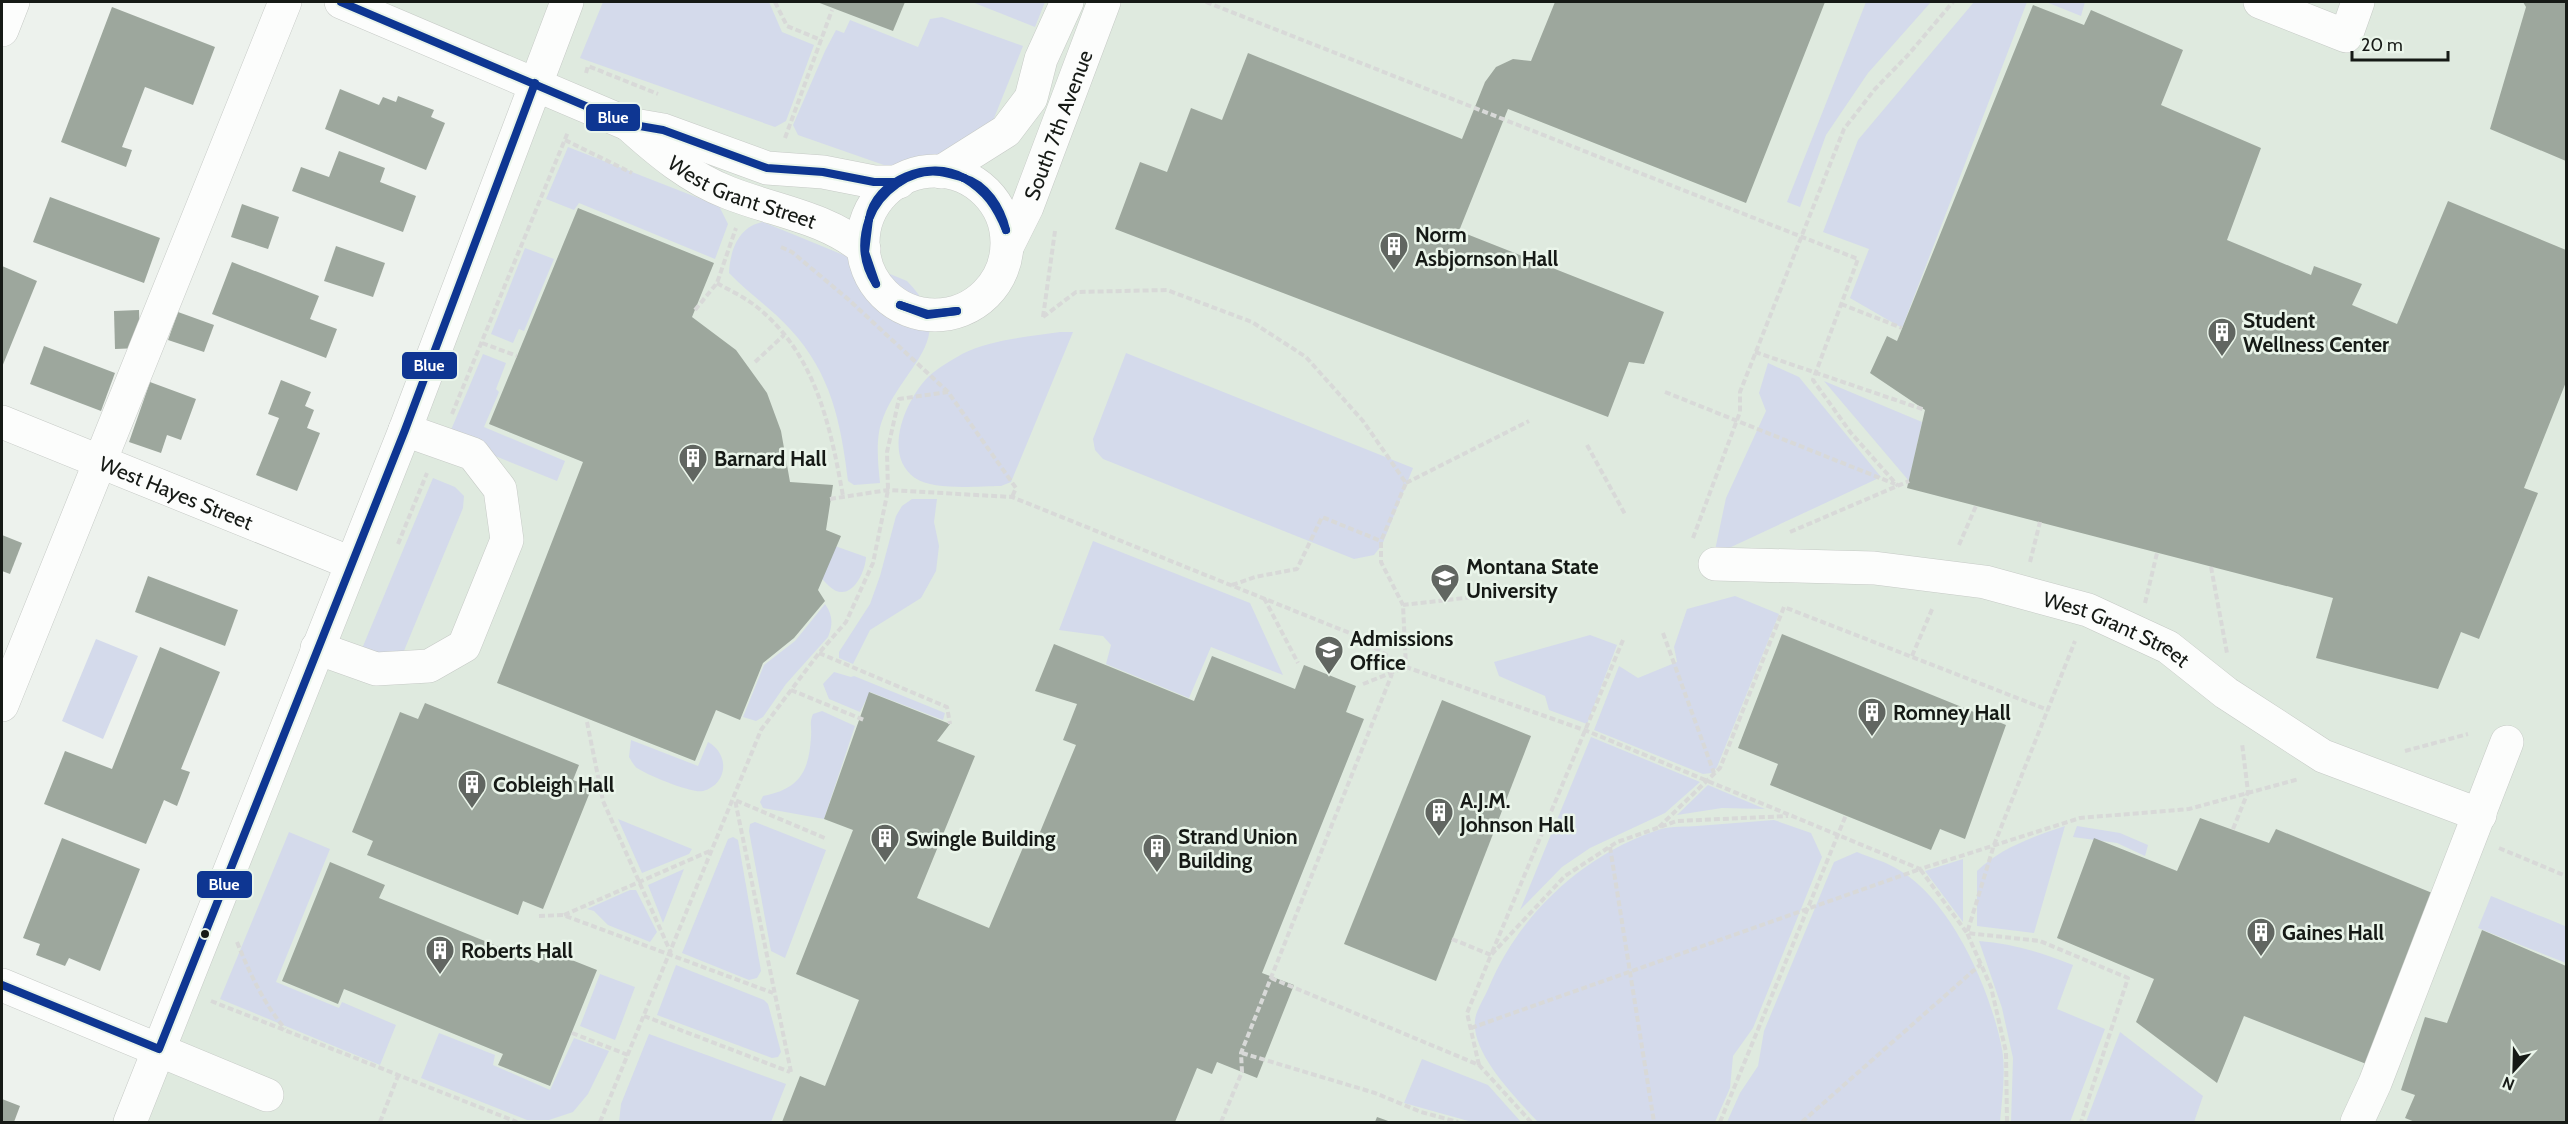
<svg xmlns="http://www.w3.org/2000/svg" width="2568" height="1124" viewBox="0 0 2568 1124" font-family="Cabin,sans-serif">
<rect width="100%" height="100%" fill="#edf2ed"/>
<!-- built -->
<polygon fill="#dfeadf" points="341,2 2566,2 2566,1122 112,1122 534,84"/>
<!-- green -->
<g fill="#d4daeb">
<polygon points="603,2 769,2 782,32 814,45 786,121 775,127 580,58"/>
<polygon points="972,2 1045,2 1035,27"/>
<polygon points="1866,2 1931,2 1868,73 1826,135 1800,207 1787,202"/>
<polygon points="1974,2 2027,2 1902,328 1850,298 1869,249 1823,232 1858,140"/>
<polygon points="2046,2 2085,2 2081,16"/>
<polygon points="942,17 1023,46 964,193 798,135 793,125 825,51 836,30 844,33 850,20 918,47 930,19"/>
<polygon points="568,147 719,206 728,224 715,259 579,203 574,210 546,199"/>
<path d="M763,222L907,281C962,337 903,365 883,418C875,437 878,463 880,483L854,485L848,481C841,423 831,373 790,329C771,308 748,293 729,273C730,250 739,226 763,222Z"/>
<polygon points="525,248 554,259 524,331 519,329 513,343 491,334"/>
<path d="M1060,332H1073L1011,482L1001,486C978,486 934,491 915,478C882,455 905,401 928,377C936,369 952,360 962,354C992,339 1028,337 1060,332Z"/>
<polygon points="1126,353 1413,468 1382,545 1374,555 1354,559 1103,459 1095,450 1093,439"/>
<polygon points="483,354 506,363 496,389 499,392 484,427 565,461 557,481 448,437"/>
<polygon points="1768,363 1799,377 1881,477 1714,555 1726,498 1766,411 1759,393"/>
<polygon points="1824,381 1922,422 1909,481"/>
<polygon points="433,478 455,487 464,496 463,508 401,658 361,651"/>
<polygon points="912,499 937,499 934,522 939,546 936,571 921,598 870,630 853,664 839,658 839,652 870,604 880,576 896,516 902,506"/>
<path d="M821,541L866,557C865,575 849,605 829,586C822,580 817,571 811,564Z"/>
<polygon points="1093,541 1250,603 1283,675 1211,647 1189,698 1106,664 1111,645 1103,636 1059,630"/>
<polygon points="1735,596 1779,614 1717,767 1712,773 1703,774 1594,730 1619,666 1638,678 1677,662 1674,647 1687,609"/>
<path d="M825,604C833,615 833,625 828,637L786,684L763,717L756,721L743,717L764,665L795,641Z"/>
<polygon points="1590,635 1617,645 1587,724 1549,710 1545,696 1499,676 1494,662"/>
<polygon points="96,639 138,656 103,739 62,721"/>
<polygon points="834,672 851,677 854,676 945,713 943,720 870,692 860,712 829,699 823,684"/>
<path d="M822,711L855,726L824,819L763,808L760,802L763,796C800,789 809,771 811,737C812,727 809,723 813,714Z"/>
<polygon points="1591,737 1700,782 1665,813 1590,848 1562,867 1520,910"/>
<path d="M631,740L698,766L708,742C730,754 728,784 703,791C693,794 647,775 637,768C634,766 631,760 629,757Z"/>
<polygon points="1708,785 1765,809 1722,808 1677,815"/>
<polygon points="618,819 692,849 689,854 642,873"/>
<path d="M1774,820L1811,833L1822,857L1753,1028L1733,1056L1730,1088L1715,1122H1538C1518,1100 1471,1054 1475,1020C1476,1010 1485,997 1489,987C1519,914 1585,853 1661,829C1672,826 1686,827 1697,826C1723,824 1748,822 1774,820Z"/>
<polygon points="755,822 826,850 785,958 771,951 749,831 750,824"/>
<path d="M2065,826L2034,933L1977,926V871C2000,848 2035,836 2065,826Z"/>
<polygon points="2077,826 2120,833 2148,845 2145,856 2117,843 2073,837"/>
<polygon points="289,832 330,849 276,982 339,1008 342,1002 396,1025 380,1065 220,999"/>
<polygon points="733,837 738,840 761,971 757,978 749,980 682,953 728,839"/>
<path d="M1857,852C1871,858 1887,862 1899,870C1952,901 1991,991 2002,1049C2006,1073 2002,1099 2000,1122H1727L1740,1093L1758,1066L1764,1031L1834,862Z"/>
<polygon points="1963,859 1963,922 1925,871"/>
<polygon points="684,869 663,923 648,885"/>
<polygon points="630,890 636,890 657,932 650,942 608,925 594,911 587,909"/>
<polygon points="2491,896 2565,926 2566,963 2478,928"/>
<path d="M1979,941C2013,944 2041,952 2073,965L2057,1009L2105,1029L2070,1122H2011L2013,1058L2002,1008Z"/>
<polygon points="676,965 764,1000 768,1004 781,1052 778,1057 772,1058 657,1015"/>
<polygon points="600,974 635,987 615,1040 580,1026"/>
<polygon points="2120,1032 2203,1096 2194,1122 2086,1122"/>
<polygon points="439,1033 495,1055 493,1065 550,1090 574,1038 609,1051 588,1094 573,1112 549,1120 527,1120 421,1078"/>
<polygon points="649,1034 786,1084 771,1122 619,1122 621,1104"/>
<polygon points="1422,1059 1488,1085 1521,1122 1472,1122 1404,1103"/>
</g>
<!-- building -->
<g fill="#9da79d">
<polygon points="817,2 905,2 893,31"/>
<polygon points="1555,2 1825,2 1746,203 1508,109 1459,231 1664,312 1644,364 1629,362 1608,417 1115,229 1140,162 1167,172 1191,108 1222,120 1248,53 1462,139 1485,82 1496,67 1513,59 1531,61"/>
<polygon points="2523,2 2566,2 2566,161 2490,129 2526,7"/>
<polygon points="2033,5 2084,25 2091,10 2183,50 2161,105 2261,148 2227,240 2311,275 2314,266 2362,284 2352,305 2397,324 2448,201 2566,250 2566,382 2524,488 2538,493 2479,639 2461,632 2438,689 2316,658 2333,598 1907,488 1925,410 1870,373 1887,336 1897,341"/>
<polygon points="112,7 215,47 193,105 145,87 122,147 132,150 126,167 61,142"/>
<polygon points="340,89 379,105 383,97 396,102 398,96 434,110 431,117 445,123 426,170 325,129"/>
<polygon points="339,151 385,168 380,182 416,196 403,232 292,191 301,167 329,177"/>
<polygon points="50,197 160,238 144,283 33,242"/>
<polygon points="242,204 279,217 268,249 231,237"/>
<polygon points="578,208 714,263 692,317 736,350 767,393 781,431 790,482 833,485 826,530 841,536 818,590 825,601 794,638 763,663 740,720 716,710 695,761 497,683 583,462 489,424"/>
<polygon points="336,246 385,263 373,297 324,281"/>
<polygon points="232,262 319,296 310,319 337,329 326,358 212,314"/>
<polygon points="2,266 37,281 2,367"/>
<polygon points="139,310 140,348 115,349 114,311"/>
<polygon points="178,312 214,325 204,352 168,340"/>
<polygon points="44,346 115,373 101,411 30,384"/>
<polygon points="281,380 311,392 305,406 314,410 307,428 320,433 297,491 256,475 279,418 268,414"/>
<polygon points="150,382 196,399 181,440 167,435 161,453 129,442"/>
<polygon points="2,535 22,543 10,574 2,571"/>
<polygon points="148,576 238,610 225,646 135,612"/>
<polygon points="1782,634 2006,725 1965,839 1940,829 1931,850 1770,785 1778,764 1738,748"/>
<polygon points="1054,644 1194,701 1212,656 1295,689 1304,665 1356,686 1346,712 1364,719 1262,973 1294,985 1257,1078 1217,1062 1212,1074 1197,1068 1175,1122 782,1122 800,1076 825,1086 859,1000 796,974 853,830 824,819 869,692 950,724 937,741 975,756 917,898 989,928 1024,845 1033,849 1076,745 1063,740 1077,704 1035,691"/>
<polygon points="160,647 220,672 181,769 190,772 177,806 164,800 146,844 44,804 65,751 112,769"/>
<polygon points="1442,700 1531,736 1436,981 1344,944"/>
<polygon points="425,703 579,765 573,780 592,787 543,909 523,901 518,915 367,855 373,841 352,832 400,712 418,719"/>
<polygon points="2200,818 2269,843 2276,829 2442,897 2374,1067 2244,1016 2217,1083 2136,1022 2154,979 2057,938 2094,838 2177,871"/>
<polygon points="62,838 140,869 100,971 69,958 65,966 36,955 40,944 23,938"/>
<polygon points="330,862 385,885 379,898 539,963 544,949 597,970 550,1086 498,1065 503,1054 344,989 338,1004 282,981"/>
<polygon points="2482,930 2566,966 2566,1122 2415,1122 2405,1118 2415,1095 2401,1090 2425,1017 2447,1023"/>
<polygon points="2,1099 20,1106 14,1122 2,1122"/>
<polygon points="1377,1117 1391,1122 1375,1122"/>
</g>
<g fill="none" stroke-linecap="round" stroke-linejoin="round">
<!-- minor casing -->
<g stroke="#c6cac6" stroke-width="34">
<g id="minor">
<polyline points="341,2 628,124 663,130 767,168 823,172 874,182 899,182"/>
<polyline points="2260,2 2346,36 2358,2"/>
<polyline points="2,30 13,2"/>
<path id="s1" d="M628,124C659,152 690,178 729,193C775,211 825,217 864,249"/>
<circle cx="935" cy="243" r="72"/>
<polyline points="941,172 1006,131 1031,98 1041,59 1067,2"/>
<path id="s2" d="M1008,245L1027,207L1104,2"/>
<path id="s3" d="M2,422L351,563"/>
<path id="s4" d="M1715,564L1874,568L1985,582L2088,610L2168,647L2226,693L2323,756L2480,815"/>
<polyline points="317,648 376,669 429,666 464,646 507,540 500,489 473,454 405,430"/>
<polyline points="2,705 285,2"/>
<polyline points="2,985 267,1095"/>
<polyline points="130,1122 405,430 567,2"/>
<polyline points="2357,1122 2375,1083 2507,742"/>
</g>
</g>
<!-- path -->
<g stroke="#d8d9d8" stroke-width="4" stroke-dasharray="6 3" stroke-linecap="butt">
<polyline points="775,2 787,26 821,40"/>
<polyline points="1206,2 1858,259 1813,380 1851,433 1898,486"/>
<polyline points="586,73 588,66 658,94"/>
<polyline points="785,138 832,10"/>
<polyline points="565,140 632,173"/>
<polyline points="781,247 792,252 849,300 948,392 1016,488 1012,497"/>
<path d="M717,283C729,290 742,296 753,304C815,351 830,424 843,496"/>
<polyline points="1841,304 1902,328"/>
<polyline points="695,310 717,283 736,228"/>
<polyline points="1043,317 1076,292 1167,290 1252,322 1306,357 1363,421 1406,483 1381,541 1381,562 1403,605"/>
<polyline points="1043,317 1055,231"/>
<polyline points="482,343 517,356"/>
<polyline points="1755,352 1925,410"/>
<polyline points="755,362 784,335"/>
<polyline points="1665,392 1895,484"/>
<polyline points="452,414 568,132"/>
<polyline points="1587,445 1626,516"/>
<polyline points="1406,483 1529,421"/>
<polyline points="830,499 888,490 1012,497 1352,634 1406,667 1587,731 1920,869 2080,818 2189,809 2299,779"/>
<polyline points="1790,532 1909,481"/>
<polyline points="1693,538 1740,412 1740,392 1844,129 1875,89 1908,55 1953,2"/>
<polyline points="398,544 427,473"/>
<polyline points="1959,545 1976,506"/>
<polyline points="2030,562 2040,522"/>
<polyline points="2211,567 2227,653"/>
<polyline points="1232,585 1255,577 1297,569 1322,517 1381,541"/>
<polyline points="1264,598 1298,663"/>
<polyline points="2145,603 2157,553"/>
<polyline points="1663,633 1714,773"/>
<polyline points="819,653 947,707 950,724"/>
<polyline points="1912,656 1933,607"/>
<polyline points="1363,684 1406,667 1403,605 1551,588"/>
<polyline points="791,690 864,720"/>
<polyline points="587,722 603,801 671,953"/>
<polyline points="2405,751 2468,734"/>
<polyline points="1659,827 1720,768 1784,607 2048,710"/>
<polyline points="2233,829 2248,792 2242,743"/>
<polyline points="1610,847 1654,1122"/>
<polyline points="2499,848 2566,876"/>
<polyline points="564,915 712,850"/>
<polyline points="539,916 563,915 773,993"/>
<polyline points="1452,939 1491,955 1623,640"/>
<path d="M237,942C250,974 263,1002 285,1029"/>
<polyline points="1271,978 1479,1065 1531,1122"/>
<polyline points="211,1001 517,1122"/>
<polyline points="644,1016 790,1072"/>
<polyline points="1471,1028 1920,869 1967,933 2040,941 2128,978 2081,1122"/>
<polyline points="572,1033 628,1055"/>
<polyline points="1242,1053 1375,1093 1421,1112 1458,1122"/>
<polyline points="1479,1065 1467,1013 1491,955 1565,876 1617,842 1677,821 1788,816"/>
<polyline points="791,1072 735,800 827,839"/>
<polyline points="380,1122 398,1076"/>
<polyline points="600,1122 761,730 819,653 846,622 873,563 888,490 887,452 899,399 948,392"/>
<polyline points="1221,1122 1242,1072 1241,1053 1392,674"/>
<polyline points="1720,1122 1846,815"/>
<polyline points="1802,1122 1981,964"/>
<polyline points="2007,1122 2006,1052 1991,987 1967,933 1994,845 2075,641"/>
</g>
<!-- minor -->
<use href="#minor" stroke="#fcfdfc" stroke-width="33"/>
<!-- bus-1 casing -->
<g stroke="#eaf5ea" stroke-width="12">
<g id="bus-1">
<polyline points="341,2 628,124 663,130 767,168 823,172 874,182 899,182"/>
<path d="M964,178C986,184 1001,208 1006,230"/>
<path d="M964,178C986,191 996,206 1006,230"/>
<polyline points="869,219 865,252 876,284"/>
<path d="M869,219C861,242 863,264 876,284"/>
<path d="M869,219C875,180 930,158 964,178"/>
<path d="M869,219C879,192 910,168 940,172C948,173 956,176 964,178"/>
<polyline points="900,305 928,314 957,311"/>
<polyline points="900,305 927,315 957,311"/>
<polyline points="2,985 159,1049 405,430 535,83"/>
</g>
</g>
<!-- bus-1 -->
<use href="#bus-1" stroke="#0e3692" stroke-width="8"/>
</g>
<!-- icons -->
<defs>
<g id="building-pin" transform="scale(1.5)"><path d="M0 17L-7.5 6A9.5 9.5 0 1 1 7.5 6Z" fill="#616661" stroke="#eaf5ea"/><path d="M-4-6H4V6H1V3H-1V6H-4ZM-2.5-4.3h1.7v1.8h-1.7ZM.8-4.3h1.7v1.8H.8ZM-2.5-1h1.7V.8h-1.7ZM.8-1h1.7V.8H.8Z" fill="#fff"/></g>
<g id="university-pin" transform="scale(1.5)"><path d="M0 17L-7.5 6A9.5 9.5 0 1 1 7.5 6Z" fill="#616661" stroke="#eaf5ea"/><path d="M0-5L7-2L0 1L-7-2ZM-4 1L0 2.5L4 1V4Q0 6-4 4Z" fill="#fff"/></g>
</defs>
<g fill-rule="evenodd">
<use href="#building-pin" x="1394" y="246"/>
<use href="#building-pin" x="2222" y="332"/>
<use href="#building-pin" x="693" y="458"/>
<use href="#university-pin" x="1445" y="578"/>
<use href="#university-pin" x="1329" y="650"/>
<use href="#building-pin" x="1872" y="712"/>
<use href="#building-pin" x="472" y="784"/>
<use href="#building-pin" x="1439" y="812"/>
<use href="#building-pin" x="885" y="838"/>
<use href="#building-pin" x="1157" y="848"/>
<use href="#building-pin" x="2261" y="932"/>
<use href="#building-pin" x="440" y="950"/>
</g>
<!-- markers -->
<circle fill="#161a16" stroke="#eaf5ea" stroke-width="2" cx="205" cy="934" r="5"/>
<g text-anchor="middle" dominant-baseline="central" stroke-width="5" stroke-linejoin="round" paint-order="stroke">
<!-- street labels -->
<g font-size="21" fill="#161a16" stroke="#eaf5ea">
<text stroke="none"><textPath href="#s2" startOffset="130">South 7th Avenue</textPath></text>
<text stroke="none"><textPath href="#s1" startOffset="135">West Grant Street</textPath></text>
<text stroke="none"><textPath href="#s3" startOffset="188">West Hayes Street</textPath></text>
<text stroke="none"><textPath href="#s4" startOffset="411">West Grant Street</textPath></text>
</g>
<!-- poi labels -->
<g font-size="21" font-weight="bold" fill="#161a16" stroke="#eaf5ea" text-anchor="start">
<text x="1415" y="234">Norm<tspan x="1415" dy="24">Asbjornson Hall</tspan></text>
<text x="2243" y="320">Student<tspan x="2243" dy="24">Wellness Center</tspan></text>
<text x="714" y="458">Barnard Hall</text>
<text x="1466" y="566">Montana State<tspan x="1466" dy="24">University</tspan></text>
<text x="1350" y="638">Admissions<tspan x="1350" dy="24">Office</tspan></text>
<text x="1893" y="712">Romney Hall</text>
<text x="493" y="784">Cobleigh Hall</text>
<text x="1460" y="800">A.J.M.<tspan x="1460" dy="24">Johnson Hall</tspan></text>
<text x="1178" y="836">Strand Union<tspan x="1178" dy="24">Building</tspan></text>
<text x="906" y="838">Swingle Building</text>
<text x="2282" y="932">Gaines Hall</text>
<text x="461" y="950">Roberts Hall</text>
</g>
</g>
<g stroke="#eaf5ea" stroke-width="2">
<rect x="585" y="103" width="56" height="29" rx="6" fill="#0e3692"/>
<rect x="401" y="351" width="57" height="29" rx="6" fill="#0e3692"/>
<rect x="196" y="870" width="57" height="29" rx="6" fill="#0e3692"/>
</g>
<g font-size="16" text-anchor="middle" font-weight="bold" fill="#fff">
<text x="613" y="123">Blue</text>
<text x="429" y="371">Blue</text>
<text x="224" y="890">Blue</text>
</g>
<!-- border -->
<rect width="2568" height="1124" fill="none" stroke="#161a16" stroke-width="6"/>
<!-- north arrow -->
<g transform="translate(2514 1070) rotate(202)" stroke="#eaf5ea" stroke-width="4.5" paint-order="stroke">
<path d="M0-4.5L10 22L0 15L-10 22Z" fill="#161a16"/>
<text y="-9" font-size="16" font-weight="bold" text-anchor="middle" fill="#161a16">N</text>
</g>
<!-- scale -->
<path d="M2352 51v9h96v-9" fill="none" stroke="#161a16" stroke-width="3"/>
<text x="2361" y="51" font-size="18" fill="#161a16" stroke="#eaf5ea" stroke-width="4.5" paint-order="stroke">20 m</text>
</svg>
